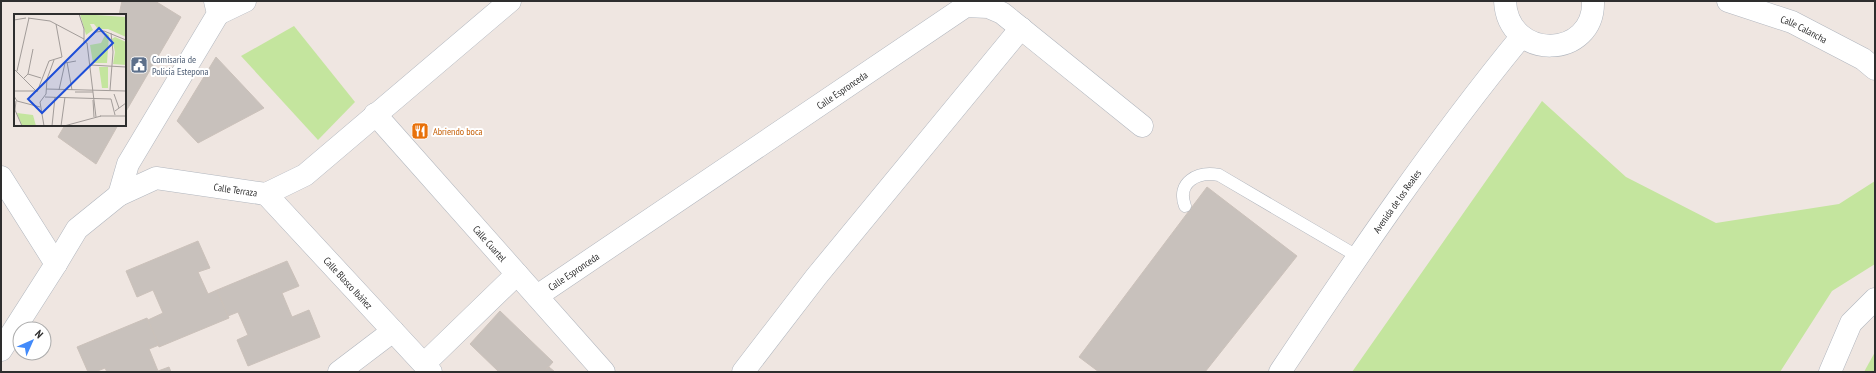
<svg xmlns="http://www.w3.org/2000/svg" width="1876" height="373" viewBox="0 0 1876 373" font-family="'PT Sans Narrow',sans-serif">
<rect width="100%" height="100%" fill="#efe6e1"/>
<!-- green -->
<g fill="#c4e59e">
<polygon points="294,26 355,102 318,140 241,56"/>
<polygon points="1542,101 1626,177 1716,223 1839,204 1875,181 1875,264 1832,291 1780,372 1352,372"/>
<polygon points="1875,352 1875,372 1864,372"/>
</g>
<!-- building -->
<g fill="#c8c1bc" stroke="#cbc1ba">
<polygon points="122,1 155,1 181,17 125,113 125,15 119,15"/>
<polygon points="216,57 264,108 198,143 177,121"/>
<polygon points="65,125 118,125 96,164 58,137"/>
<polygon points="1207,187 1297,256 1205,372 1099,372 1079,357"/>
<polygon points="198,241 210,268 198,272 208,294 217,290 229,318 159,347 148,320 163,313 153,290 137,297 126,271"/>
<polygon points="287,261 299,286 282,293 292,317 309,310 320,337 248,366 237,340 248,335 238,312 228,316 217,290"/>
<polygon points="500,311 553,362 544,372 499,372 470,344"/>
<polygon points="147,318 159,345 149,349 158,371 169,367 171,372 107,372 105,368 95,372 88,372 77,347"/>
<polygon points="549,367 555,372 544,372"/>
</g>
<g fill="none" stroke-linecap="round" stroke-linejoin="round">
<!-- lane casing -->
<g stroke="#b1b6be" stroke-width="13">
<path id="lane" d="M1185,206C1176,182 1198,171 1219,175L1357,256"/>
</g>
<!-- street casing -->
<g stroke="#b1b6be" stroke-width="23">
<g id="street">
<polyline points="218,14 245,1"/>
<path id="s1" d="M375,114L604,372"/>
<polyline points="1,177 56,264"/>
<path id="s2" d="M266,194L431,372"/>
<path id="s3" d="M537,296L966,6L988,7L1002,13L1142,126"/>
<polyline points="424,364 517,274"/>
<polyline points="339,372 393,331"/>
<polyline points="743,372 816,277 1021,28"/>
<polyline points="1830,372 1851,323 1875,299"/>
</g>
</g>
<!-- secondary casing -->
<g stroke="#b1b6be" stroke-width="23">
<g id="secondary">
<path d="M1505,1C1508,62 1595,59 1593,1"/>
<path id="s4" d="M1728,1L1792,22L1863,59L1875,69"/>
<polyline points="119,195 128,164 218,14 215,1"/>
<path id="s5" d="M1,350L56,264L77,229L119,195L156,178L266,194L305,175L510,1"/>
<path id="s6" d="M1280,372C1356,258 1434,143 1521,37"/>
</g>
</g>
<!-- lane -->
<use href="#lane" stroke="#fff" stroke-width="12"/>
<!-- street -->
<use href="#street" stroke="#fff" stroke-width="22"/>
<!-- secondary -->
<use href="#secondary" stroke="#fff" stroke-width="22"/>
</g>
<!-- icons -->
<defs>
<g id="civic-square" transform="scale(0.9)"><rect x="-9" y="-9" width="18" height="18" rx="4" fill="#5c6f8a" stroke="#fff"/><path d="M-.6-6.5H3V-4.5H.6V-3L4-1V1h2V6H-6V1h2V-1L-.6-3ZM-1.2 2.5V6h2.4V2.5Z" fill="#fff"/></g>
<g id="restaurant-square" transform="scale(0.9)"><rect x="-9" y="-9" width="18" height="18" rx="4" fill="#e8710a" stroke="#fff"/><path d="M-5-6h1v4h1v-4h1v4h1v-4h1v5L-1.5 .5V6h-2V.5L-5-1ZM5-6V6H3V1.5H1.5Q1.5-4 5-6Z" fill="#fff"/></g>
</defs>
<g fill-rule="evenodd">
<use href="#civic-square" x="139" y="65"/>
<use href="#restaurant-square" x="420" y="131"/>
</g>
<g text-anchor="middle" dominant-baseline="central" stroke-width="4" stroke-linejoin="round" paint-order="stroke">
<!-- street labels -->
<g font-size="10" fill="#2e2e2e" stroke="#fff">
<text stroke="none"><textPath href="#s4" startOffset="81">Calle Calancha</textPath></text>
<text stroke="none"><textPath href="#s3" startOffset="368">Calle Espronceda</textPath></text>
<text stroke="none"><textPath href="#s5" startOffset="318">Calle Terraza</textPath></text>
<text stroke="none"><textPath href="#s6" startOffset="207">Avenida de los Reales</textPath></text>
<text stroke="none"><textPath href="#s1" startOffset="173">Calle Cuartel</textPath></text>
<text stroke="none"><textPath href="#s3" startOffset="44">Calle Espronceda</textPath></text>
<text stroke="none"><textPath href="#s2" startOffset="121">Calle Blasco Ibáñez</textPath></text>
</g>
<!-- service labels -->
<g font-size="10" fill="#4e5e75" stroke="#fff" text-anchor="start">
<text x="152" y="59">Comisaria de<tspan x="152" dy="12">Policia Estepona</tspan></text>
</g>
<!-- food labels -->
<g font-size="10" fill="#c56008" stroke="#fff" text-anchor="start">
<text x="433" y="131">Abriendo boca</text>
</g>
</g>
<!-- overview -->
<g transform="translate(14 14)">
<rect width="112" height="112" fill="#efe6e1"/>
<path d="M66,0L112,3V23L94,15H84L80,10H76L79,16L72,21ZM92,19L95,21L93,49H79L76,31L87,29ZM101,23L112,28V51L99,50L101,38L98,25ZM85,53H94V74H88ZM3,99L19,101L22,112H8Z" fill="#c4e59e"/>
<path fill="none" stroke="#a29c99" stroke-width="1" d="M65,0L70,15V28L73,29L82,103M14,4L36,7L70,25M0,6L12,4M74,25L82,18L90,17L112,26M53,48L58,76M76,51L112,53M0,55L23,78M3,57L15,4M14,60L19,35M10,64L14,60L27,64M32,75L112,77M45,76L51,49L62,47M96,76L99,38L97,19M0,77H21M23,78L35,47L48,43L42,10M61,78H79M100,80L105,94M0,82L3,87L26,93M31,83L97,85L101,101M79,86L80,103M2,87L1,96L8,112M101,97L112,89M86,102H112M30,112L26,88L32,80L33,65L40,46M38,112L41,83M47,112L51,83M50,112L87,102"/>
<path fill="#1d4ed8" fill-opacity="0.15" stroke="#1d4ed8" stroke-width="2" d="M85,14L99,29L28,99L14,85Z"/>
<rect width="112" height="112" fill="none" stroke="#2e2e2e" stroke-width="2"/>
</g>
<!-- border -->
<rect width="1876" height="373" fill="none" stroke="#2e2e2e" stroke-width="4"/>
<!-- north arrow -->
<g transform="translate(32 341) rotate(45)"><circle r="19" fill="#ffffff" stroke="#ababab"/>
<path d="M0-3L7 15L0 10L-7 15Z" fill="#428afa"/>
<text y="-6" font-size="11" font-weight="bold" text-anchor="middle" fill="#2e2e2e">N</text>
</g>
</svg>
